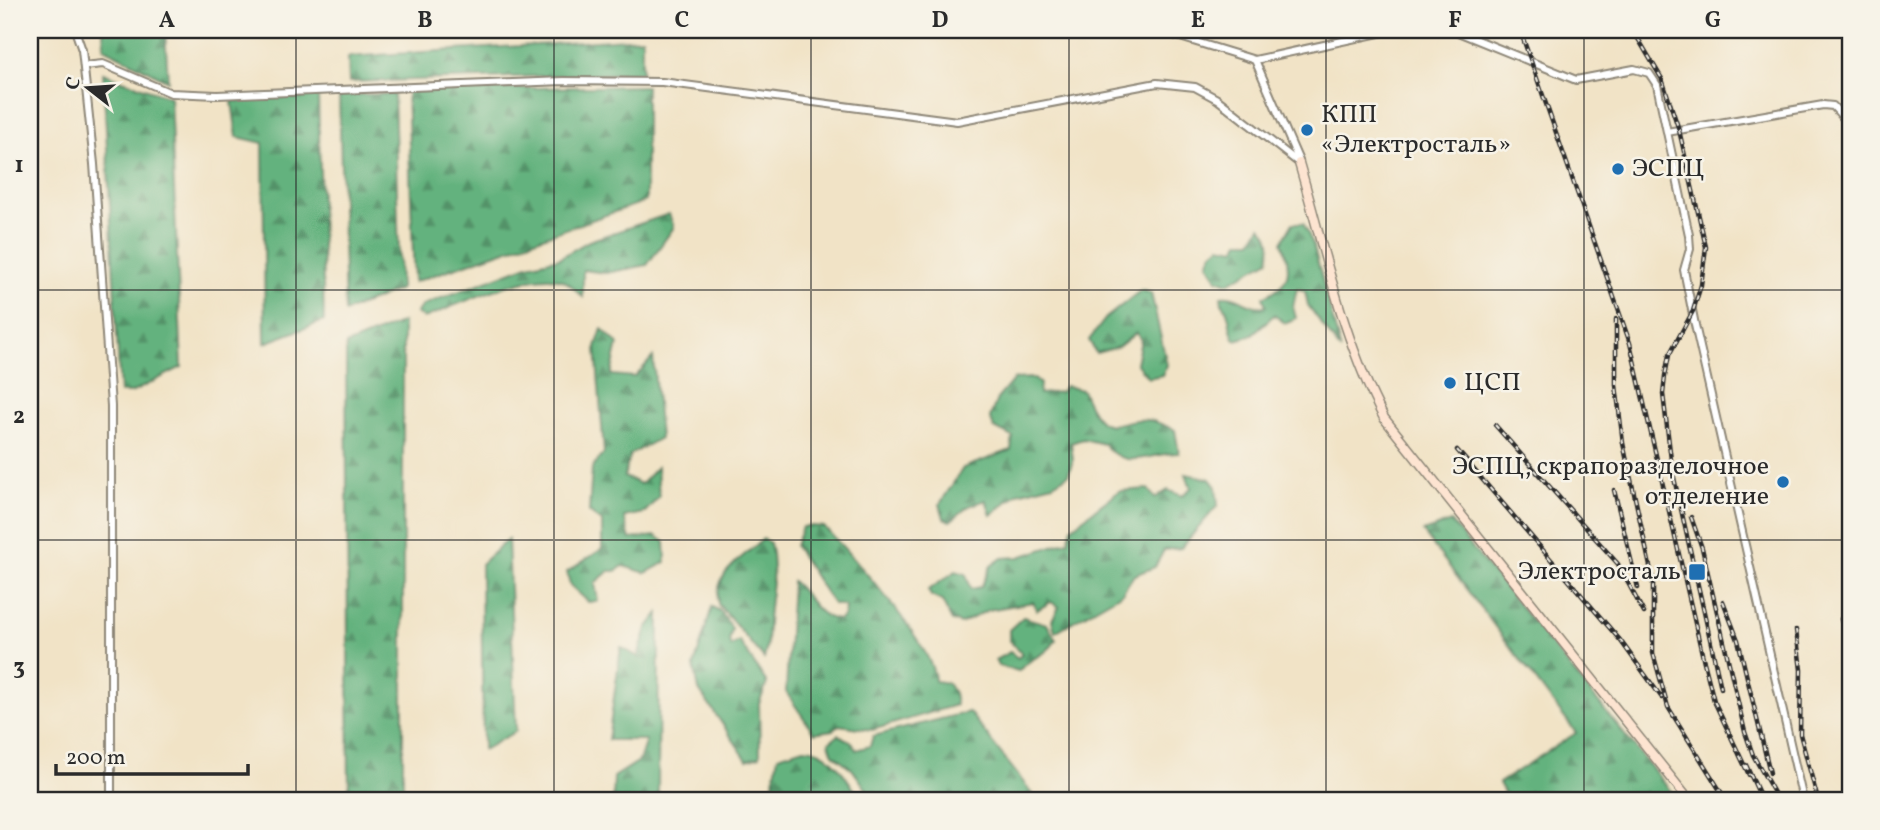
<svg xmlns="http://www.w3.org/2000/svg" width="1880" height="830" viewBox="0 0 1880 830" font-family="Vollkorn,serif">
<defs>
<pattern id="forest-firs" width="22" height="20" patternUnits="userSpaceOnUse" patternTransform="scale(1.75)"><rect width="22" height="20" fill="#63b27e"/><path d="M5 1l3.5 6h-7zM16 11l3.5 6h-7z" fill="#529167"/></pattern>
</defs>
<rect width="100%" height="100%" fill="#f7f3e8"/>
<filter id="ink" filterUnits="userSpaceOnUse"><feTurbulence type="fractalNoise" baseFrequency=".0143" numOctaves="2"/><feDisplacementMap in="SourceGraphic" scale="14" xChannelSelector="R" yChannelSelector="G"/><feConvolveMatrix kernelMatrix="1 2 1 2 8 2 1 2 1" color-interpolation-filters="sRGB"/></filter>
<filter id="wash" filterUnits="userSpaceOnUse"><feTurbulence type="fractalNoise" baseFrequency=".00686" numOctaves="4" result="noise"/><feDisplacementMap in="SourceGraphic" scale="28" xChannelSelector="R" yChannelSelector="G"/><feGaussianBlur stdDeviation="1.57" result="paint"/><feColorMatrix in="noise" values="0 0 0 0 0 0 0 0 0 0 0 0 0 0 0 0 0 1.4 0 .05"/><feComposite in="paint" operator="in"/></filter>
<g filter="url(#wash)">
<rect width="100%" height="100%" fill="#f1e3c6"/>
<!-- forest -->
<g fill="url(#forest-firs)" stroke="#476e54" stroke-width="2">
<polygon points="103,30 165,30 168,81 104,48"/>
<polygon points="642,38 642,73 349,82 348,57"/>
<polygon points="103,73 170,97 182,367 131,393 120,393"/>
<polygon points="646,86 646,201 414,282 407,90"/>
<polygon points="394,94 400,289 345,312 339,95"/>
<polygon points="318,95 324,321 265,343 263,143 237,137 232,101"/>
<path d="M669,214L674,227L647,265L606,273L583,270V297C577,292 570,282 562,280C531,269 456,306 424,318L416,313L423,305L528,265L559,258L589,241Z"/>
<path d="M1293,223H1303L1313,244L1341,351L1308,305L1305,291L1297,288L1293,307L1296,318L1285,323L1274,315L1250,336L1235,340C1228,328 1231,312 1222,303L1221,296C1240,294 1247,309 1266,306L1263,297C1292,284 1292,270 1282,242Z"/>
<path d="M1261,226C1271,236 1272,246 1269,260L1228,283L1217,279L1208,263L1213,252L1220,246L1236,249L1240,241H1252Z"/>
<polygon points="1141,290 1151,293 1167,365 1162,375 1148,378 1136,363 1141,340 1136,333 1118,347 1096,353 1089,340 1106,318"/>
<polygon points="403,322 403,800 349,800 346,345"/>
<polygon points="602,329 618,344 611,375 635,377 653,357 660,438 630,455 624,477 641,484 657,467 659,497 644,513 624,517 630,539 656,536 665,542 666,562 646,573 623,566 616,571 609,571 595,583 598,601 588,602 570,585 567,572 602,549 602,522 589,512 592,468 604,453 596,347"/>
<path d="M1033,378L1040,384L1039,394L1061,392L1065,386L1082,390C1106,449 1116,413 1153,421C1160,423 1168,427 1175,430L1179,453C1148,453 1125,472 1104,444L1083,439L1071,443L1073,460L1068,475L1053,484L1018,493L991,515L986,500L969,506L950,521L944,518L940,504L963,468L1011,450L1013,437L994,428L990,417L997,399L1014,379Z"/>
<polygon points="1186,474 1210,479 1216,487 1218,505 1181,548 1164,550 1155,567 1134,575 1122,593 1055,632 1052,620 1059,607 1051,602 1037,610 1033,602 988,610 961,624 952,621 942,601 931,596 928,590 956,571 966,574 971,589 981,587 991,566 1002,558 1019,557 1068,541 1072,527 1119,491 1148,489 1155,498 1168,490 1182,496 1191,488"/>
<polygon points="1451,522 1678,800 1508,800 1499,783 1576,733 1423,532"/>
<path d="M813,526L824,527C850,554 935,646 935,681L948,683L954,693L956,705L872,730L839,725L833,730L814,733L786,692L792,581C809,594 816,619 840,620L844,615L845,606L833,604L795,546L802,527Z"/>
<polygon points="508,539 516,731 483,750 481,564"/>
<path d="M763,539L770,543C776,568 771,585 769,609C767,627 769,641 764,659L718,604C714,571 742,559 763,539Z"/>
<polygon points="712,607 720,611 732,629 729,641 731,646 739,641 767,683 759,704 760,756 747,760 699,690 694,666"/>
<polygon points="659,613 658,800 613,800 614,777 639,761 646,740 608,740 621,647 638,657 647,628"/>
<path d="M1023,617L1047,624L1056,640C1045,658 1030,656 1019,671L998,666L995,660L1010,652L1018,658L1022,654L1009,640V630Z"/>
<polygon points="969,712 1037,800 874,800 852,769 833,754 829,742 838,735 852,742 856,750 870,746 873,736"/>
<path d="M804,748C832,748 847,779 861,800H771L778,756Z"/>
</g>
</g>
<g filter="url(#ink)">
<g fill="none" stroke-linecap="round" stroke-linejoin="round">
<!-- street casing -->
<g stroke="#8e8778" stroke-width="10">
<g id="street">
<polyline points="75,30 82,50 94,164 111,406 111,800"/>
<polyline points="1157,30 1255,60"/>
<polyline points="1453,30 1576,80 1634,69 1649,73 1657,85 1689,235 1690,249 1684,270 1695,325 1803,800"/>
<polyline points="1255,60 1393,30"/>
<polyline points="1255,60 1299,161"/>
<polyline points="84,66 103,64 171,93 217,95 564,81 662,82 957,121 1157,83 1195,87 1217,99 1299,163"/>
<polyline points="1667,132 1823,105 1833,106 1850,125"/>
</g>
</g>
<!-- secondary casing -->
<g stroke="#8e8778" stroke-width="11">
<path id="secondary" d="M1299,163C1324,248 1342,339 1384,418L1689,800"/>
</g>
<!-- street -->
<use href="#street" stroke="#fff" stroke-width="6"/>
<!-- secondary -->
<use href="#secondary" stroke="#fde4d1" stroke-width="8"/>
<!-- rail casing -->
<g stroke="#2b2b2b" stroke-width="4.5">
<g id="rail">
<polyline points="1520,30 1630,343 1704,662 1714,701 1749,775"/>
<polyline points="1633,30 1662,79 1679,130 1706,247 1701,285 1693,311 1669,355 1665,376 1663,394 1672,468"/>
<polyline points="1616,319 1616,385 1623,443 1653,580 1653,653 1668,707 1726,800"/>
<polyline points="1495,425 1618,564 1644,613"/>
<polyline points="1457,450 1620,640 1662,698"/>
<polyline points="1670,460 1721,688"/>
<polyline points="1614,490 1638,588"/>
<polyline points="1691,517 1702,548 1745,732 1753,755 1778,800"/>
<polyline points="1723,601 1738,640 1770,773"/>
<polyline points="1841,619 1850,649"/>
<polyline points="1796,630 1801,670 1800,734 1818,800"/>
<polyline points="1746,765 1762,800"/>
</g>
</g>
<!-- rail -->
<use href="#rail" stroke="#f7f3e8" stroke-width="2" stroke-dasharray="5" stroke-linecap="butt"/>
</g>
</g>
<!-- grid -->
<path fill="none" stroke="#2b2b2b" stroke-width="2" stroke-opacity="0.55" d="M296,30V800M554,30V800M811,30V800M1069,30V800M1326,30V800M1584,30V800M30,290H1850M30,540H1850"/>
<!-- markers -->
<g fill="#1f6fb2" stroke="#f7f3e8" stroke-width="2.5">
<circle cx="1307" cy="130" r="7"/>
<circle cx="1618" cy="169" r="7"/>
<circle cx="1450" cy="383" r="7"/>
<circle cx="1783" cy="482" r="7"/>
<rect x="1688" y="563" width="18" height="18" rx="3.5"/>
</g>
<g text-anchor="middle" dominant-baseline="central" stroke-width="5" stroke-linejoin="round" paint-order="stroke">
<!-- poi labels -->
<g font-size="26" fill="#2b2b2b" stroke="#f7f3e8" text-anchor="start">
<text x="1321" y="115">КПП<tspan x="1321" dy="30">«Электросталь»</tspan></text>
<text x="1632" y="169">ЭСПЦ</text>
<text x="1464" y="383">ЦСП</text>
<text x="1769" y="467" text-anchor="end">ЭСПЦ, скрапоразделочное<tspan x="1769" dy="30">отделение</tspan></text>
<text x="1681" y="572" text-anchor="end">Электросталь</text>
</g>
</g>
<!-- margin -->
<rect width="1880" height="830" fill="none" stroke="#f7f3e8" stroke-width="77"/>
<!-- north arrow -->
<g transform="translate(88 88) rotate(287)" stroke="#f7f3e8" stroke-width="5" paint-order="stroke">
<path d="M0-5L12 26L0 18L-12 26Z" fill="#2b2b2b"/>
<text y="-10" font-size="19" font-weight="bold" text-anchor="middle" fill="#2b2b2b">С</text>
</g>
<!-- scale -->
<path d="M56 764v10h192v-10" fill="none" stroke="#2b2b2b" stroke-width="3.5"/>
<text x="66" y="764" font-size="21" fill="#2b2b2b" stroke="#f7f3e8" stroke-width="5" paint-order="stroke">200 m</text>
<rect x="38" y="38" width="1804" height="754" fill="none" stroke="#2b2b2b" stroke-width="2.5"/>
<g font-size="23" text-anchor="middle" font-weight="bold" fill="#2b2b2b">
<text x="167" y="27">A</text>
<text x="425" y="27">B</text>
<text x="682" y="27">C</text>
<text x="940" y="27">D</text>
<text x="1198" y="27">E</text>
<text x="1455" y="27">F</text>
<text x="1713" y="27">G</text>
<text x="19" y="172">1</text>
<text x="19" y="423">2</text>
<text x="19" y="674">3</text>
</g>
</svg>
